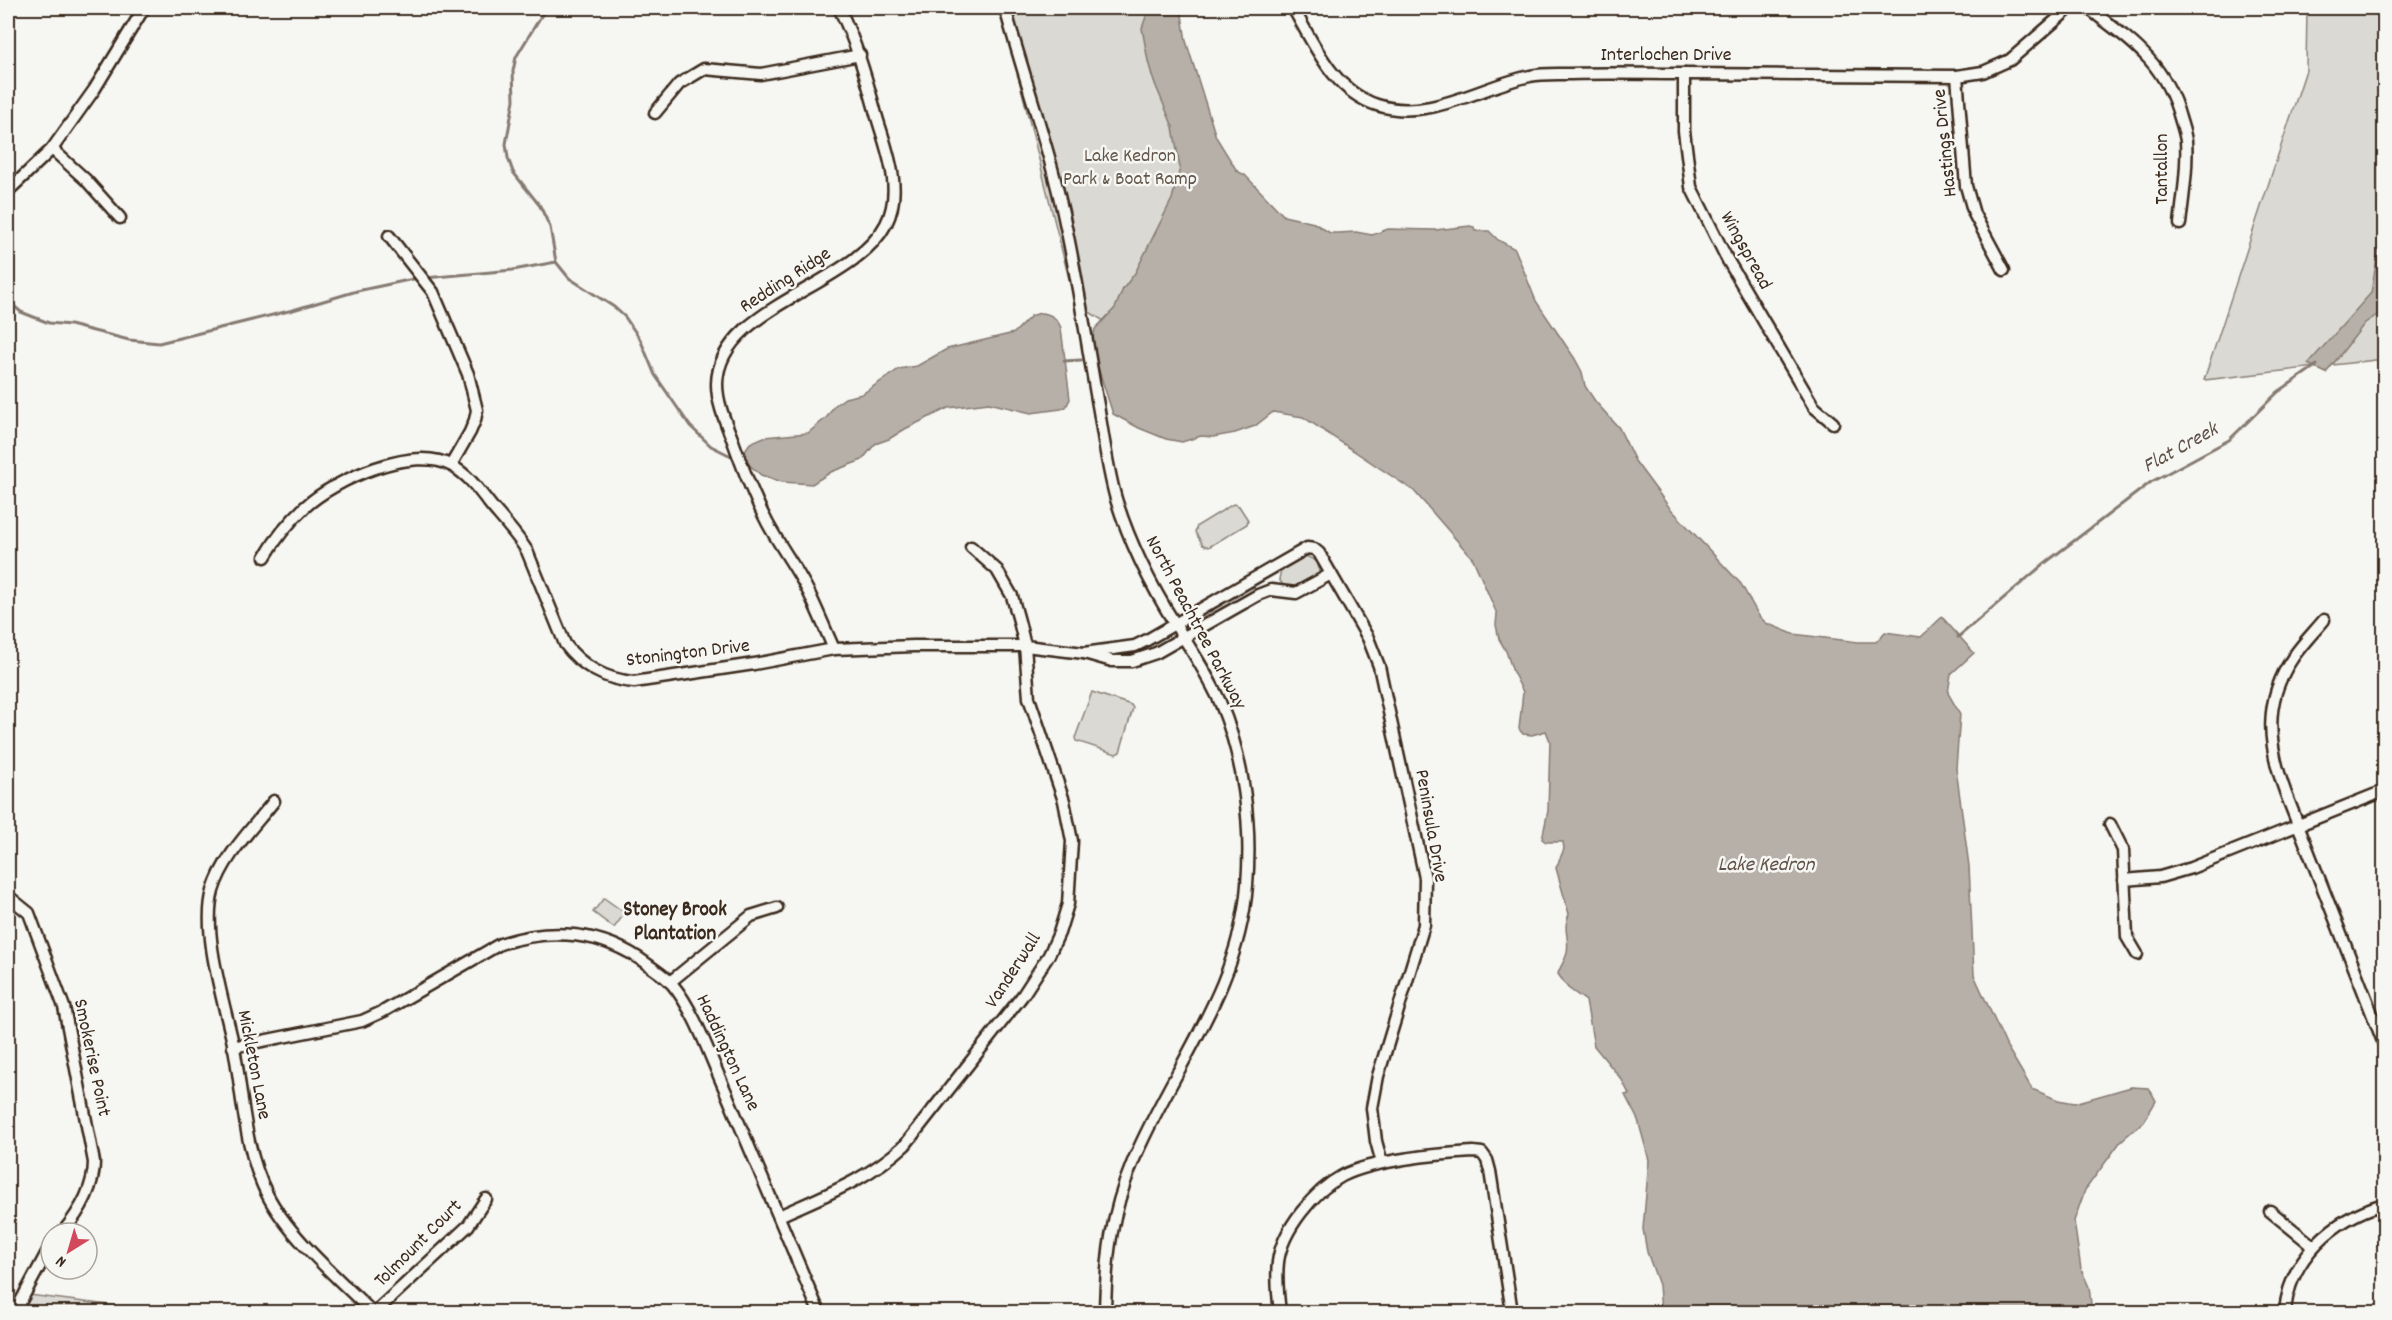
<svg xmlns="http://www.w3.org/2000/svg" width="2392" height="1320" viewBox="0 0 2392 1320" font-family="Dekko,sans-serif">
<rect width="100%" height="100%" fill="#f6f6f2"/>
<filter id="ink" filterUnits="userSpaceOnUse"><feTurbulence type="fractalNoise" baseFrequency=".0167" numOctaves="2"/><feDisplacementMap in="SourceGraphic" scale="12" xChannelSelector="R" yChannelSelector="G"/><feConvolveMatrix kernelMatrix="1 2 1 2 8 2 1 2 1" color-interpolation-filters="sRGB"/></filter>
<g filter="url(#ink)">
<!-- green -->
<g fill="#dad9d3" stroke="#8a8278" stroke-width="1.5">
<polygon points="1001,8 1159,8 1219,156 1118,330 1075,303"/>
<polygon points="2307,8 2384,8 2384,359 2204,380 2306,70"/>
<polygon points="1233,504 1239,506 1248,520 1247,524 1209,547 1203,545 1195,532 1197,526"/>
<polygon points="1306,556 1318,562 1319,575 1300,590 1284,587 1279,579 1281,570"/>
<polygon points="1251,586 1256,591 1205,621 1203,619 1204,613"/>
<polygon points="1092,692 1131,705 1133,708 1120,752 1116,754 1076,741 1075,738"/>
<polygon points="604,898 625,913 614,928 593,912"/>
<polygon points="29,1295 132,1308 132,1312 23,1312"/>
</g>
<!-- water -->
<g fill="#b6b0a9" stroke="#857a71" stroke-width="1.5">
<path d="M1152,8H1179L1182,15L1186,41L1216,137L1237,171L1245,175L1284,216L1314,223L1330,233H1338L1356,232L1372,235L1388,229L1435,230L1470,226L1474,227L1475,231H1489L1498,240L1515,249L1536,301L1575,359L1582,372L1585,386L1595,401L1619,428L1635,461L1669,507L1741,584L1759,616L1766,623L1793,634L1858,642H1876L1885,632L1921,637L1942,617L1974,653L1951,674L1948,693L1960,714L1956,768L1969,866L1974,975L2007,1047L2032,1089L2058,1100L2075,1103L2131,1087L2149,1088L2156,1101L2144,1121L2121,1141L2085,1190L2074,1221L2081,1269L2089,1287L2092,1312H1661L1659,1285L1647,1252L1643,1229L1649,1160L1638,1120L1625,1095L1629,1094L1622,1080L1594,1046L1586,1001L1568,988L1558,974C1560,966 1566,960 1567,952C1570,936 1562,930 1569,914L1556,868L1564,849L1563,842H1546L1542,839L1548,811L1550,741L1546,731L1532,735L1523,734L1519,729L1523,692L1513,672L1506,651L1499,639L1496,625L1497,614L1473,559L1414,491L1303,417L1273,412L1255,426L1235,433L1213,437L1201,436L1182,442L1166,439L1139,428L1113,414L1091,346L1095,329L1115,308L1123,289L1135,273L1172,199L1180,168L1173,127L1153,79L1148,61L1142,28L1147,14Z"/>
<polygon points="2384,217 2384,306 2377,315 2365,323 2326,373 2308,364 2371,293"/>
<path d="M1040,313C1050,313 1057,318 1061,328L1070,399L1066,407L1061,409L1031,413L989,403L948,408L905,429L889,439L875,444L862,460L831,472L812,484L782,482L761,475L746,462L743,453L750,443L764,437L808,433L827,417L834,406L845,398L862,394L899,369L917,366L947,349L1014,333L1031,316Z"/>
</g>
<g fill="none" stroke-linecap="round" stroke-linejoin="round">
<!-- stream -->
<g stroke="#857a71" stroke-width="3">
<polyline points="546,8 516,57 513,71 514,100 506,144 508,158 513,172 540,206 550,227 556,262 569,278 614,307 625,317 640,339 655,375 690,426 711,446 735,458"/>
<polyline points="425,278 513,270 556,262"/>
<polyline points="8,301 21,312 49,323 70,325 129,340 159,343 293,310 357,291 418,278"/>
<polyline points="1064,361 1081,360"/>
<polyline points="1958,637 2045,563 2151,482 2229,440 2278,392 2317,365"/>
</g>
<!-- minor casing -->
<g stroke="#3b2a1e" stroke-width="15">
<g id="minor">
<path d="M1005,8C1025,81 1051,153 1066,227C1079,288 1088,350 1099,411C1104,441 1108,471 1116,499C1130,544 1150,584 1175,624C1191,649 1208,675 1220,702C1244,759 1252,824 1247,885C1239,992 1171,1069 1132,1164C1111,1214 1106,1259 1105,1312"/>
<path d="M1293,8C1314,44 1333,91 1377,105C1429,122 1481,86 1530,76C1543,73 1558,74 1571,74C1609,73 1646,74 1684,74C1775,74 1866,75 1957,76L1983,72L2010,60L2070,8"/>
<path d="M2088,8C2131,41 2165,62 2180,118C2182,125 2185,133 2186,141C2188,167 2183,197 2180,224"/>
<polyline points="1684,74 1684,131 1691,187 1727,259 1814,407 1833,423"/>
<polyline points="1957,76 1966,186 1974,214 2004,270"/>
<polyline points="655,113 679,84 704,69 761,74 860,55"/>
<polyline points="52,149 86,180 120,218"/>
<polyline points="8,191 52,149 94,90 144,8"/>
<polyline points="389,236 433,292 468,374 477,410 475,420 470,432 451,465"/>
<path d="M265,557C276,538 289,522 305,507C334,480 414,444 452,466C470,476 480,492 493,508C505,522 517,535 527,551L565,644C581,666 606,680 634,682L754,664L834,649L914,646H1025L1084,653L1112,661H1132L1156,653L1258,595L1271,590L1296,593L1331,574"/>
<path d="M2324,620C2314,632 2303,643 2294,656C2262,701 2268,746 2286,794L2384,1044"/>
<path d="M834,649C826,631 818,612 810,595C798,570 781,548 768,524C754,498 743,469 733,441C726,423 717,404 717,384C718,306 854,287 886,224C904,189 886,149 876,114C866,77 856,42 839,8"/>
<polyline points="1084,653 1135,646 1147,640 1307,548 1314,549 1319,553 1368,638 1379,666 1425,878 1424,925 1378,1076 1372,1108 1376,1141 1382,1163"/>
<path d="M274,801C252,829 223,857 213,891C201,933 225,1005 234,1048C243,1096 244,1149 267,1194C288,1236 339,1279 372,1312"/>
<polyline points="2110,824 2123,850 2127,937 2137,954"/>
<polyline points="2124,880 2160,877 2191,868 2384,791"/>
<path d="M8,896L29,913L64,1007L94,1162C94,1188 79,1213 62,1233"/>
<polyline points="670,982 751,916 777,908"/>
<path d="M233,1047L362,1021L384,1011L500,944C551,927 603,931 647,964C655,970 665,976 672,984C695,1011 710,1057 725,1090C757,1164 788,1238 819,1312"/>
<polyline points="2270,1211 2313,1246"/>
<path d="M779,1216C825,1195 867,1180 905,1145L1023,995L1049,955L1059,933L1068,904L1072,841L1064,801L1029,698L1025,646L1019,621L1012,596L997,570L971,547"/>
<polyline points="15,1312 51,1245"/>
<polyline points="375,1312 468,1226 486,1199"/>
<path d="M1280,1312C1278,1296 1276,1279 1278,1262C1282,1230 1314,1191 1342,1176C1373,1160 1437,1154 1473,1152L1482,1153L1487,1160L1490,1171L1512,1312"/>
<path d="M2285,1312C2289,1258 2334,1218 2384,1204"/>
</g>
</g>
<!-- minor -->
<use href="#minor" stroke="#f6f6f2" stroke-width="10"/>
</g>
</g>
<g text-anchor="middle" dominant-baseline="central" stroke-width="5" stroke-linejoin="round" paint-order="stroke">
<!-- street labels -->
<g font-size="20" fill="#3b2a1e" stroke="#f6f6f2">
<text x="1666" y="56">Interlochen Drive</text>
<text transform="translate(1946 143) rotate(-96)">Hastings Drive</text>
<text transform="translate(2163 169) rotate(-90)">Tantallon</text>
<text transform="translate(1745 251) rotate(61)">Wingspread</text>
<text transform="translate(786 281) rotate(-33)">Redding Ridge</text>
<text transform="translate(1195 623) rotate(62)">North Peachtree Parkway</text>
<text transform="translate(688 654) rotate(-7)">Stonington Drive</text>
<text transform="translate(1430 826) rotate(80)">Peninsula Drive</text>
<text transform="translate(1014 971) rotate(-57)">Vanderwall</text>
<text transform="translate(727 1053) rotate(65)">Haddington Lane</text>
<text transform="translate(91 1058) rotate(78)">Smokerise Point</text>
<text transform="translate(253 1065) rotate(79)">Mickleton Lane</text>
<text transform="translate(419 1244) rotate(-45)">Tolmount Court</text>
</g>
<!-- park labels -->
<g font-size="20" fill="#63564b" stroke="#f6f6f2">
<text x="1130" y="157">Lake Kedron<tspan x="1130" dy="23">Park &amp; Boat Ramp</tspan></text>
</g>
<!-- water labels -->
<g font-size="21" font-style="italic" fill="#605248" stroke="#f6f6f2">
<text transform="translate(2181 449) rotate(-29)">Flat Creek</text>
<text x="1766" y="866">Lake Kedron</text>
</g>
<!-- neighbourhood labels -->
<g font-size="21" font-weight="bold" fill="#3b2a1e" stroke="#f6f6f2">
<text x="675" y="911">Stoney Brook<tspan x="675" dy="24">Plantation</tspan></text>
</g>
</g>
<!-- margin -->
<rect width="2392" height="1320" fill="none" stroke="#f6f6f2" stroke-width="30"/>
<rect x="15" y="15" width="2362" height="1290" fill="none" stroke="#3b2a1e" stroke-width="2" filter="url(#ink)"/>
<!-- north arrow -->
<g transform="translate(69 1251) rotate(217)"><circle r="28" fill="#f6f6f2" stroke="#aba49d" stroke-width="1.5"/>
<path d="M0-4.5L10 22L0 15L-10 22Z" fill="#d1495b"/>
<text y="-9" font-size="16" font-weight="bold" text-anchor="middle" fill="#3b2a1e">N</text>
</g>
</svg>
